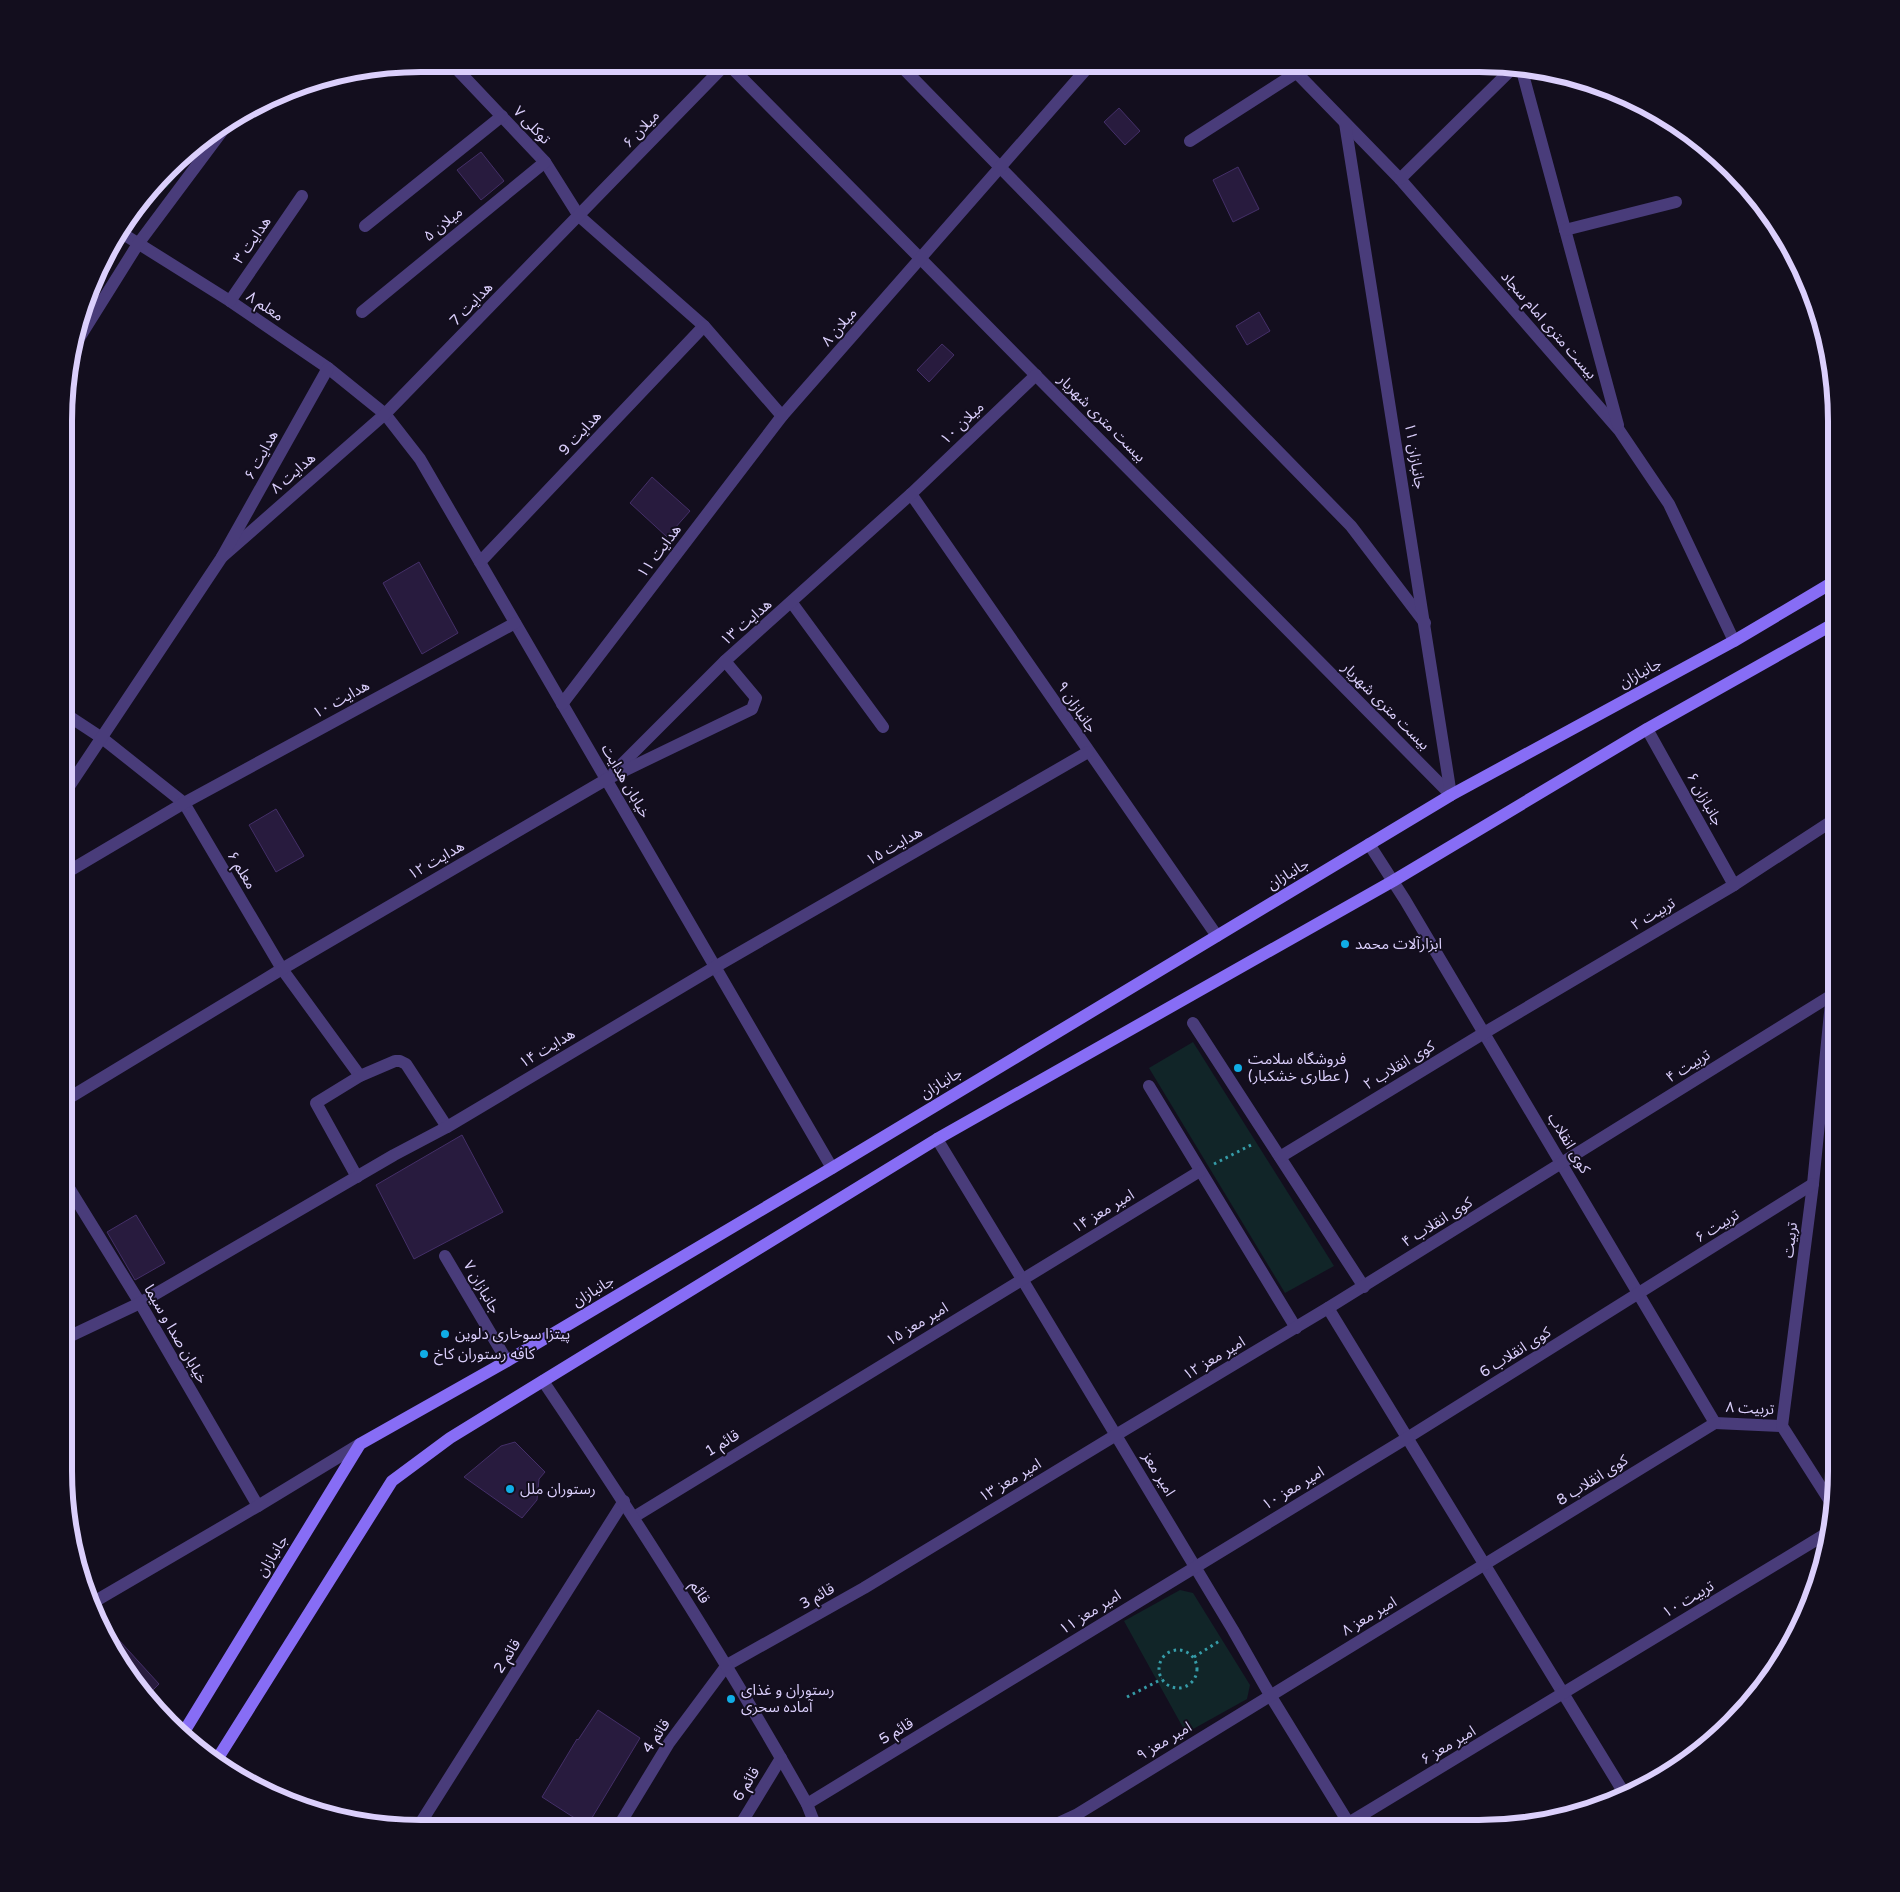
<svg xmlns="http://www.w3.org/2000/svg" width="1900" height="1892" viewBox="0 0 1900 1892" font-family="'Varela Round','Noto Sans Arabic',sans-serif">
<rect width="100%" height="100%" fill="#130e1e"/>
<!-- green -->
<g fill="#112528">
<polygon points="204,139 167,188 161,183 186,152"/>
<polygon points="1193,1042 1334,1266 1285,1293 1149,1068"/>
<polygon points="1180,1590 1193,1593 1250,1685 1247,1699 1186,1733 1124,1621"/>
</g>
<!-- building -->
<g fill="#281b3e" stroke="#442f68">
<polygon points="1119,108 1140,131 1125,145 1104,122"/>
<polygon points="481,152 504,181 481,200 457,170"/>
<polygon points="1238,167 1259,209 1233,222 1213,180"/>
<polygon points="1259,312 1270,331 1247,345 1236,326"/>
<polygon points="942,344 954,355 929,382 917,370"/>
<polygon points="652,477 690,511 667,537 630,503"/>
<polygon points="419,562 458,633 422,654 383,583"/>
<polygon points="276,809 304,856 276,872 249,825"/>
<polygon points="462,1135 503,1212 414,1259 376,1185"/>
<polygon points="136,1215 165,1263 135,1280 107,1232"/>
<polygon points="515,1442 545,1472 539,1479 537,1500 522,1518 464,1477 501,1446"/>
<polygon points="118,1639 159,1684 146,1697 138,1688 113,1642"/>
<polygon points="598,1710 640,1738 587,1826 542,1797 577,1739 578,1740"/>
</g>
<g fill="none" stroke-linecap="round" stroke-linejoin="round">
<!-- path -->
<g stroke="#369ca8" stroke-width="3" stroke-dasharray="2.5 4" stroke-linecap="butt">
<polyline points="1214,1164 1253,1144"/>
<circle cx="1178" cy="1669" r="19"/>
<polyline points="1194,1657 1221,1640"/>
<polyline points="1127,1697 1162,1679"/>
</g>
<!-- minor -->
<g stroke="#493c7a" stroke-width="12">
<polyline points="452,64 545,162 579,216 704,326 782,416"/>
<polyline points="729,65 1451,795"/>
<polyline points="900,65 1351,526 1425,623"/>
<polyline points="1290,66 1400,179 1619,430 1669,504 1734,641"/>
<polyline points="1521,67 1618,425"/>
<polyline points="1345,123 1451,795"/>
<polyline points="1190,141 1296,73"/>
<polyline points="1400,179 1514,67"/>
<polyline points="365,226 502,116"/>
<polyline points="1565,230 1676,202"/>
<polyline points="120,232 230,301 328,368 385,414 420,459 832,1168"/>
<polyline points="230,301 302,196"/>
<polyline points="362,312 545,162"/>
<polyline points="71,351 138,244 229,122"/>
<polyline points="911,494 1217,936"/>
<polyline points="222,557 385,414 725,65"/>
<polyline points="480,562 704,326"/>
<polyline points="792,603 883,727"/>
<polyline points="562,704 782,416 1089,66"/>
<polyline points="64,713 102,738 184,803 282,969 360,1076"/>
<polyline points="1647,729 1734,885"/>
<polyline points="614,772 725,661 911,494 1036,375"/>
<polyline points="64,794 222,557 328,368"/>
<polyline points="1369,844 1405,900 1715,1423"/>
<polyline points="64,874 184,803 515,623"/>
<polyline points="1193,1023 1364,1287"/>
<polyline points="1149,1086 1296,1328"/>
<polyline points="64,1101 282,969 607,779 752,709 756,698 725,661"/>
<polyline points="937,1139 1022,1279 1233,1630 1270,1695 1351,1827"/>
<polyline points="1280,1157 1484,1033 1734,885 1835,819"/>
<polyline points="357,1177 316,1103 360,1076 395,1061 400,1061 406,1064 447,1127"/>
<polyline points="64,1180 140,1303 258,1506"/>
<polyline points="445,1256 507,1361"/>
<polyline points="1328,1308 1624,1793"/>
<polyline points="64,1339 140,1303 394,1155 447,1127 715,967 1088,752"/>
<polyline points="1715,1423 1782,1426"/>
<polyline points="1833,1506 1782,1426 1813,1184 1835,962"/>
<polyline points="634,1517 1200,1171"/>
<polyline points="92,1603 258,1506 360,1444"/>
<polyline points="807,1804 1407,1438 1813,1184"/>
<polyline points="418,1827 624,1501"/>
<polyline points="618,1827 669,1743 727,1665 864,1588 1116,1435 1328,1308 1832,995"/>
<polyline points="739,1827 781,1758"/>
<polyline points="1050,1827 1076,1815 1715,1423"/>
<polyline points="1342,1827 1829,1532"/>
</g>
<!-- tertiary -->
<path stroke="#493c7a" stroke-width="12" d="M543,1381C636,1519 726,1659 807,1804L816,1827"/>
<!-- secondary -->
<g stroke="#876df5" stroke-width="12">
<polyline points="182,1735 360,1444 507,1361 832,1168 1451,795 1734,641 1835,581"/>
<polyline points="216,1761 392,1481 450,1438 937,1139 1393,881 1647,729 1835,623"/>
</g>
</g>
<!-- markers -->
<g fill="#10ade6" stroke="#130e1e" stroke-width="2">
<circle cx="1345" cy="944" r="5"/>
<circle cx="1238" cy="1068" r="5"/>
<circle cx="445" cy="1334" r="5"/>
<circle cx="424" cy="1354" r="5"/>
<circle cx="510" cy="1489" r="5"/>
<circle cx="731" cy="1699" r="5"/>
</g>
<g text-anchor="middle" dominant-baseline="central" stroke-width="4" stroke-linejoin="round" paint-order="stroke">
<!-- street labels -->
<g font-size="15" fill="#dbcffc" stroke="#130e1e">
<text transform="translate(532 125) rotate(46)">توکلی ۷</text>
<text transform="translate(641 129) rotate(-46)">میلان ۶</text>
<text transform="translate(443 224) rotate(-39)">میلان ۵</text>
<text transform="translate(252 240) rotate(-55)">هدایت ۳</text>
<text transform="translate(471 304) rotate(-46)">هدایت 7</text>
<text transform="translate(265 306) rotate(34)">معلم ۸</text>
<text transform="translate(1549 325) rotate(49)">بیست متری امام سجاد</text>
<text transform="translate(839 327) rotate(-49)">میلان ۸</text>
<text transform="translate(1102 418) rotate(45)">بیست متری شهریار</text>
<text transform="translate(962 423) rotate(-44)">میلان ۱۰</text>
<text transform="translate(580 433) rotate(-47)">هدایت 9</text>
<text transform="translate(261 455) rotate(-61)">هدایت ۶</text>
<text transform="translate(1415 456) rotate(81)">جانبازان ۱۱</text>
<text transform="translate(293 473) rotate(-41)">هدایت ۸</text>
<text transform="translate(659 551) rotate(-53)">هدایت ۱۱</text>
<text transform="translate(746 622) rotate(-41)">هدایت ۱۳</text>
<text transform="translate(1640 673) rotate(-29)">جانبازان</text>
<text transform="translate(341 699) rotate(-29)">هدایت ۱۰</text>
<text transform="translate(1386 706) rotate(45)">بیست متری شهریار</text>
<text transform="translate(1077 707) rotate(56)">جانبازان ۹</text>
<text transform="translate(626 781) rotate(60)">خیابان هدایت</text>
<text transform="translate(1705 799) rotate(61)">جانبازان ۶</text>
<text transform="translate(894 846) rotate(-30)">هدایت ۱۵</text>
<text transform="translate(436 860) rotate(-30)">هدایت ۱۲</text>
<text transform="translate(242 870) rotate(59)">معلم ۶</text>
<text transform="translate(1288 874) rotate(-31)">جانبازان</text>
<text transform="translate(1653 914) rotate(-31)">تربیت ۲</text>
<text transform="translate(547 1048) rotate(-31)">هدایت ۱۴</text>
<text transform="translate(1399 1065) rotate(-31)">کوی انقلاب ۲</text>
<text transform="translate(1688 1066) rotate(-32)">تربیت ۴</text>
<text transform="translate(941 1083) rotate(-31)">جانبازان</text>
<text transform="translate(1569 1143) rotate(59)">کوی انقلاب</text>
<text transform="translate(1103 1211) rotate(-31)">امیر معز ۱۴</text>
<text transform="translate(1437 1222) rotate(-32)">کوی انقلاب ۴</text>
<text transform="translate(1717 1226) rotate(-32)">تربیت ۶</text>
<text transform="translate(1790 1240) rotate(-83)">تربیت</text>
<text transform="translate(482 1287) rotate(60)">جانبازان ۷</text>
<text transform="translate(593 1291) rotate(-31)">جانبازان</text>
<text transform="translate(917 1324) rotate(-31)">امیر معز ۱۵</text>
<text transform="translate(176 1334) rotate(60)">خیابان صدا و سیما</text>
<text transform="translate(1515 1352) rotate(-32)">کوی انقلاب 6</text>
<text transform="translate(1214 1358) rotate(-31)">امیر معز ۱۲</text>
<text transform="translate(1750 1408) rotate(3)">تربیت ۸</text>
<text transform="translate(722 1443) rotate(-31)">قائم 1</text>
<text transform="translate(1159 1474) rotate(59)">امیر معز</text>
<text transform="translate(1010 1480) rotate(-31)">امیر معز ۱۳</text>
<text transform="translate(1592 1480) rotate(-32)">کوی انقلاب 8</text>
<text transform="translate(1293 1488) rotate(-31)">امیر معز ۱۰</text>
<text transform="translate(272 1556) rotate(-58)">جانبازان</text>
<text transform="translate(700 1592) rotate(58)">قائم</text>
<text transform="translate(817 1596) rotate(-29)">قائم 3</text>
<text transform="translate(1688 1599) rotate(-31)">تربیت ۱۰</text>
<text transform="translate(1090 1612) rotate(-32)">امیر معز ۱۱</text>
<text transform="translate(1369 1616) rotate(-31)">امیر معز ۸</text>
<text transform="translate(507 1656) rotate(-58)">قائم 2</text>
<text transform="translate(896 1731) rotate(-31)">قائم 5</text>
<text transform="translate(656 1736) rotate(-56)">قائم 4</text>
<text transform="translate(1164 1741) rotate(-31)">امیر معز ۹</text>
<text transform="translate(1448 1745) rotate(-31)">امیر معز ۶</text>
<text transform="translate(746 1784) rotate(-58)">قائم 6</text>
</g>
<!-- poi labels -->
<g font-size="15" fill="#dbcffc" stroke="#130e1e" text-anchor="start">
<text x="1355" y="944">ابزارآلات محمد</text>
<text x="1248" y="1059">فروشگاه سلامت<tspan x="1248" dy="17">(عطاری خشکبار )</tspan></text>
<text x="455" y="1334">پیتزا سوخاری دلوین</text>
<text x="434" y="1354">کافه رستوران کاخ</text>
<text x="520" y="1489">رستوران ملل</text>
<text x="741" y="1690">رستوران و غذای<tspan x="741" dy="17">آماده سحری</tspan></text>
</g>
</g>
<!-- crop -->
<path d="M0 0H1900V1892H0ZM421 72H1479A349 349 0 0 1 1828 421V1471A349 349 0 0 1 1479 1820H421A349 349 0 0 1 72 1471V421A349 349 0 0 1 421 72Z" fill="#130e1e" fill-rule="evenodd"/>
<path fill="none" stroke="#dbcffc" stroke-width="6" d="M421 72H1479A349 349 0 0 1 1828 421V1471A349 349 0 0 1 1479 1820H421A349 349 0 0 1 72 1471V421A349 349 0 0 1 421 72Z"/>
</svg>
